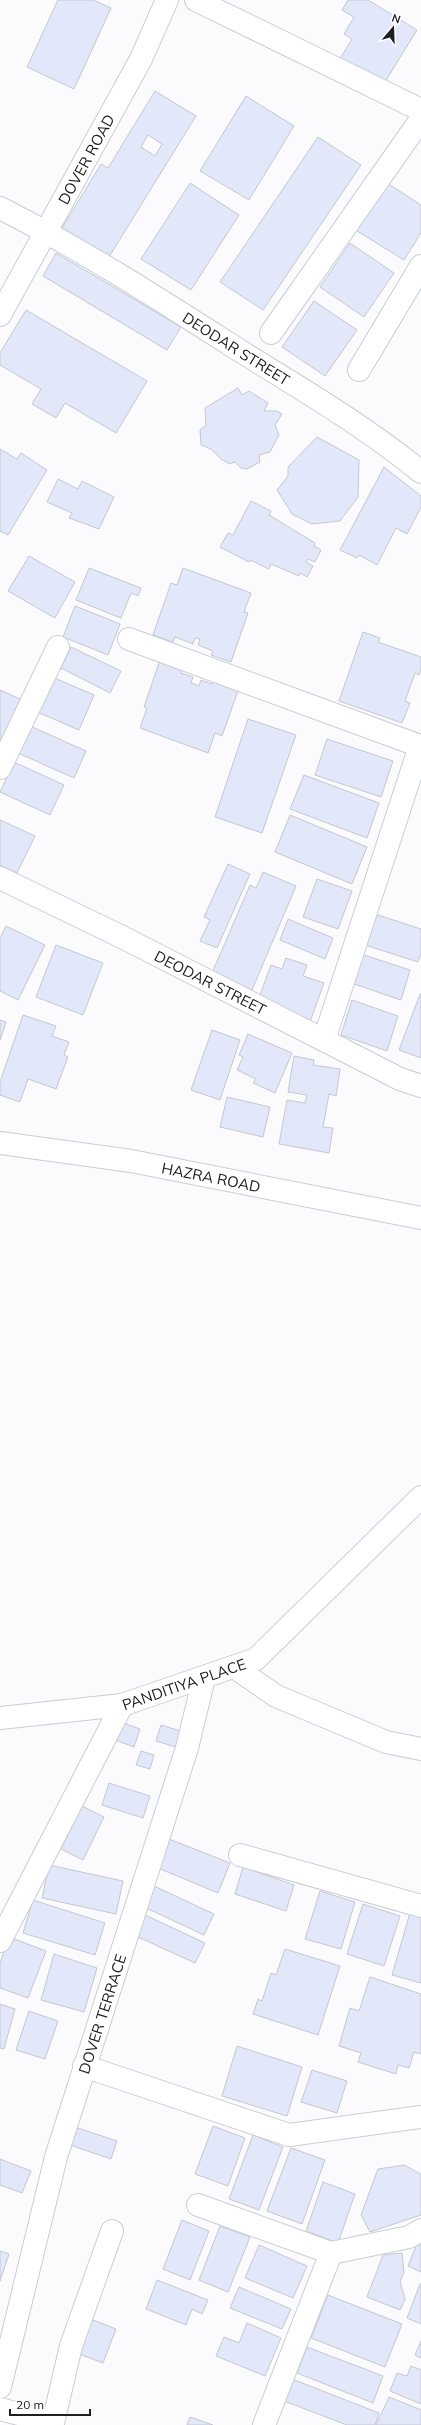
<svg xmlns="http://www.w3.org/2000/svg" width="421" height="2425" viewBox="0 0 421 2425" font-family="Mulish,sans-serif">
<rect width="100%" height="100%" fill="#fbfbfd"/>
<!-- building -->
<g fill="#e2e7f9" stroke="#c5c7d0" fill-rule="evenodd">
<polygon points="58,0 93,0 111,8 74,89 27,67"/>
<polygon points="348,0 368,0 417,30 385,82 365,70 361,76 338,62 352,39 344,34 354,17 342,10"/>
<path d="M155,91L196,116L109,257L62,228L101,164L108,168ZM148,135L162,144L155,156L141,147Z"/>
<polygon points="246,96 294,126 249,200 200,171"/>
<polygon points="318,137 361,165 263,310 220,282"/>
<polygon points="384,181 421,205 421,233 404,260 354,229"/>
<polygon points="190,183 239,215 191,290 141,259"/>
<polygon points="350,243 394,273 364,317 320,287"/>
<polygon points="56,253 181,327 167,350 43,276"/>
<polygon points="314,301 357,330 325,376 282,347"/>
<polygon points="26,310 147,381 116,433 65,403 56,418 32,404 41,389 0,365 0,353"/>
<polygon points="238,388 242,395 249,391 268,403 264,411 277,411 282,414 275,425 279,435 270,452 259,455 260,462 247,469 241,468 235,462 230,464 221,459 211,449 201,445 200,430 206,425 205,408"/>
<polygon points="317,437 359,460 358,497 340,521 312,524 292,514 277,490 288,476 288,467"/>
<polygon points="0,449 17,459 21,453 47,470 8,535 0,531"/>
<polygon points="384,467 421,496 421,507 407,534 396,528 377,565 359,555 357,558 340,550"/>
<polygon points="58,479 78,489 82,481 114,497 99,529 69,518 72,513 47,502"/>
<polygon points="251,501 271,511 269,515 315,543 314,546 321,550 315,562 308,559 306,562 313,566 307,577 300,573 299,576 271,564 269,569 250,560 249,562 220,547 228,533 233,535"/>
<polygon points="29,556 75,582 55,618 8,591"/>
<polygon points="89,568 141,588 138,596 131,593 121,618 76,600"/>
<polygon points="183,568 251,593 244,612 248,613 231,662 211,655 213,651 198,645 200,639 195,638 193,644 175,637 173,642 153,635 171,583 177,585"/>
<polygon points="75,606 120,624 108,655 63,637"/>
<polygon points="363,632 380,638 378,642 421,657 421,670 419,675 415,673 405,701 410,703 402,723 339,701"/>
<polygon points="71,647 121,671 110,693 61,668"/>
<polygon points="160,660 183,668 181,673 193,677 191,683 199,686 201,680 212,684 214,679 239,688 222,736 215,733 208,753 140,728 147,708 144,707"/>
<polygon points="50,676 94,695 79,730 35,711"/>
<polygon points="0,690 20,699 0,745"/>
<polygon points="248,719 296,735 262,833 215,817"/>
<polygon points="30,726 86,751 74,778 18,753"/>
<polygon points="327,739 393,761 381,797 315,775"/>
<polygon points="14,762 64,785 50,815 0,792"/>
<polygon points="304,775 379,803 367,838 290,809"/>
<polygon points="290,815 367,847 352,884 275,852"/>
<polygon points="0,820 35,836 17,873 0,865"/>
<polygon points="228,864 250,874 217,948 200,941 210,920 204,917"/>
<polygon points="263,872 296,886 252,990 212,973 250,885 256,888"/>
<polygon points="317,879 352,891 338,929 303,917"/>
<polygon points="372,913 421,929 421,954 418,962 362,944"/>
<polygon points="288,919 333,938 325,959 280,940"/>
<polygon points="6,926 45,945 18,1000 0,991 0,938"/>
<polygon points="56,945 103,963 83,1015 36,997"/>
<polygon points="361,954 410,970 401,1000 351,983"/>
<polygon points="286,958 307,965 303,976 324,983 310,1022 257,1003 271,965 282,969"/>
<polygon points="420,994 421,994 421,1058 399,1050"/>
<polygon points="352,1000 398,1016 387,1051 341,1035"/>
<polygon points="23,1015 56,1026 52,1036 69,1042 64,1055 68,1057 56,1089 28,1079 20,1102 0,1095 0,1082"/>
<polygon points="0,1020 6,1022 0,1040"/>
<polygon points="212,1030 240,1040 220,1100 191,1090"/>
<polygon points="248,1034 292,1053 275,1093 253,1083 256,1079 237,1070 243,1057 239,1055"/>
<polygon points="294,1056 314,1060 313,1065 340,1069 336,1096 329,1094 323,1127 333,1128 329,1153 279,1144 287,1100 305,1103 307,1095 288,1092"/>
<polygon points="227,1097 270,1107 263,1137 220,1127"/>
<polygon points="121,1722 140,1729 134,1747 115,1740"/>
<polygon points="161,1725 184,1732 179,1748 156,1741"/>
<polygon points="141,1751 154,1755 150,1769 136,1765"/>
<polygon points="109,1783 150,1796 143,1818 102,1805"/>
<polygon points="82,1806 104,1817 83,1860 61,1849"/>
<polygon points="169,1839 230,1863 218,1893 158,1868"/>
<polygon points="49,1865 123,1881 116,1914 42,1898"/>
<polygon points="243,1867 294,1885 286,1911 235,1894"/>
<polygon points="154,1886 214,1914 204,1935 144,1907"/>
<polygon points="320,1891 355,1902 341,1949 305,1939"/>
<polygon points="33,1900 105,1923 95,1955 23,1933"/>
<polygon points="363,1904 400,1916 384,1966 347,1954"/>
<polygon points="411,1909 421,1912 421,1983 392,1975"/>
<polygon points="145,1915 205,1943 195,1963 136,1936"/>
<polygon points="9,1937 46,1951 28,1998 0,1988 0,1963"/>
<polygon points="285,1949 340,1966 318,2035 253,2014 258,1999 262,2001 271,1973 276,1975"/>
<polygon points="54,1954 97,1968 84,2012 41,2000"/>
<polygon points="370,1977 421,1994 421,2054 414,2052 409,2068 398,2065 396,2074 358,2062 361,2053 339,2046 350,2008 359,2011"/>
<polygon points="0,2004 15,2009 4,2049 0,2048"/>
<polygon points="29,2011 58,2021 45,2059 16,2050"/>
<polygon points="237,2046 302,2067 287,2116 222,2096"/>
<polygon points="312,2070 347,2081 337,2113 301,2102"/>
<polygon points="69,2125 117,2141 111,2159 64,2143"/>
<polygon points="213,2126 245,2138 228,2186 195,2174"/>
<polygon points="253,2135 283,2147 259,2210 229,2199"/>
<polygon points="291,2148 325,2160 302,2224 267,2211"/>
<polygon points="0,2159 31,2171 22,2193 0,2185"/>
<polygon points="404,2165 421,2174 421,2215 370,2232 361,2215 378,2169"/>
<polygon points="323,2182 355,2194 338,2243 306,2231"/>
<polygon points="182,2220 209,2231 190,2280 163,2269"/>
<polygon points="220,2226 250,2237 228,2292 199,2280"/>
<polygon points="418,2241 421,2243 421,2272 408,2266"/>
<polygon points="259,2245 307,2266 293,2298 245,2278"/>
<polygon points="0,2251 9,2254 0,2281"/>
<polygon points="402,2253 404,2272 400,2282 405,2299 400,2310 367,2297 383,2255"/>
<polygon points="157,2280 208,2300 202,2314 192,2309 186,2325 146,2309"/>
<polygon points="420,2284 421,2284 421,2324 407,2318"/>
<polygon points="239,2287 291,2309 282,2329 230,2308"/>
<polygon points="328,2295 402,2324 385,2367 311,2338"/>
<polygon points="88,2318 116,2329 103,2363 74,2352"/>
<polygon points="247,2323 281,2338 265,2376 216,2356 224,2337 239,2343"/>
<polygon points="421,2341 421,2358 415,2355"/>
<polygon points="307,2347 383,2376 373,2403 297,2373"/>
<polygon points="411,2366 421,2370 421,2404 390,2391 397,2373 407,2376"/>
<polygon points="292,2379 379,2413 375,2425 347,2425 284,2401"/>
<polygon points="389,2397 421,2410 421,2425 376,2425"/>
<polygon points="190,2417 213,2425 187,2425"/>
</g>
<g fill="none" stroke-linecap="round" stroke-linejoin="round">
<!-- minor casing -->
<g stroke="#cacdd6" stroke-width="24">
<g id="minor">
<polyline points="196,0 421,110"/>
<path id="s1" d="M0,208C85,251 165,303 245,354C305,391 366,427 421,472"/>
<path id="s2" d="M0,315L141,59L167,0"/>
<polyline points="271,333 421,119"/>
<polyline points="359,370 421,266"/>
<polyline points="129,639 420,746 324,1040"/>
<polyline points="0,768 58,647"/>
<path id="s3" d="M0,878L122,937L400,1079L421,1086"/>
<polyline points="234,1667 276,1696 386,1742 421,1749"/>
<path id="s4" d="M0,1718L122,1705L256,1659L421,1497"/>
<polyline points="240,1855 421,1906"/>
<polyline points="0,1941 122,1705"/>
<polyline points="84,2066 289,2135 421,2117"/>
<polyline points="198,2205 331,2253 409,2237 421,2230"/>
<path id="s5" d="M0,2387L56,2157L187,1748L204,1678"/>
<polyline points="0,2409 53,2423 71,2346 112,2231"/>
<polyline points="264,2425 331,2253"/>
</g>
</g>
<!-- secondary casing -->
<g stroke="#cacdd6" stroke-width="24">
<g id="secondary">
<path id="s6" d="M0,1143L131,1161L421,1218"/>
</g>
</g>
<!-- minor -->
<use href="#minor" stroke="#fff" stroke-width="22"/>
<!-- secondary -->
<use href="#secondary" stroke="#fff" stroke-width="22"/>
</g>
<g text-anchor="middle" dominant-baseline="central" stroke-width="3" stroke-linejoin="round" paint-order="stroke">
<!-- street labels -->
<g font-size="15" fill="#202024" stroke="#fff">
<text stroke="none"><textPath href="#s2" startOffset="178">DOVER ROAD</textPath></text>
<text stroke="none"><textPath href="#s1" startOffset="275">DEODAR STREET</textPath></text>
<text stroke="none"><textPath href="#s3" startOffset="235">DEODAR STREET</textPath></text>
<text stroke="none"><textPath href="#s6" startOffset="214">HAZRA ROAD</textPath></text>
<text stroke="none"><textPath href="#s4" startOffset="188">PANDITIYA PLACE</textPath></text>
<text stroke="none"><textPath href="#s5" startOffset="387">DOVER TERRACE</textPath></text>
</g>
</g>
<!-- north arrow -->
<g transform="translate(393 28) rotate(19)" stroke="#ffffff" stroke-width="3" paint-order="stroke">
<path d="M0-3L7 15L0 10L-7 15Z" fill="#202024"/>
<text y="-6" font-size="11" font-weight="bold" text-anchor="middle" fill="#202024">N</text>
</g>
<!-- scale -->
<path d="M10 2409v6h80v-6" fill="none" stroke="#202024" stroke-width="2"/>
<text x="16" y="2409" font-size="12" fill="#202024" stroke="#ffffff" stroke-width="3" paint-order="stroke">20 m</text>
</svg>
